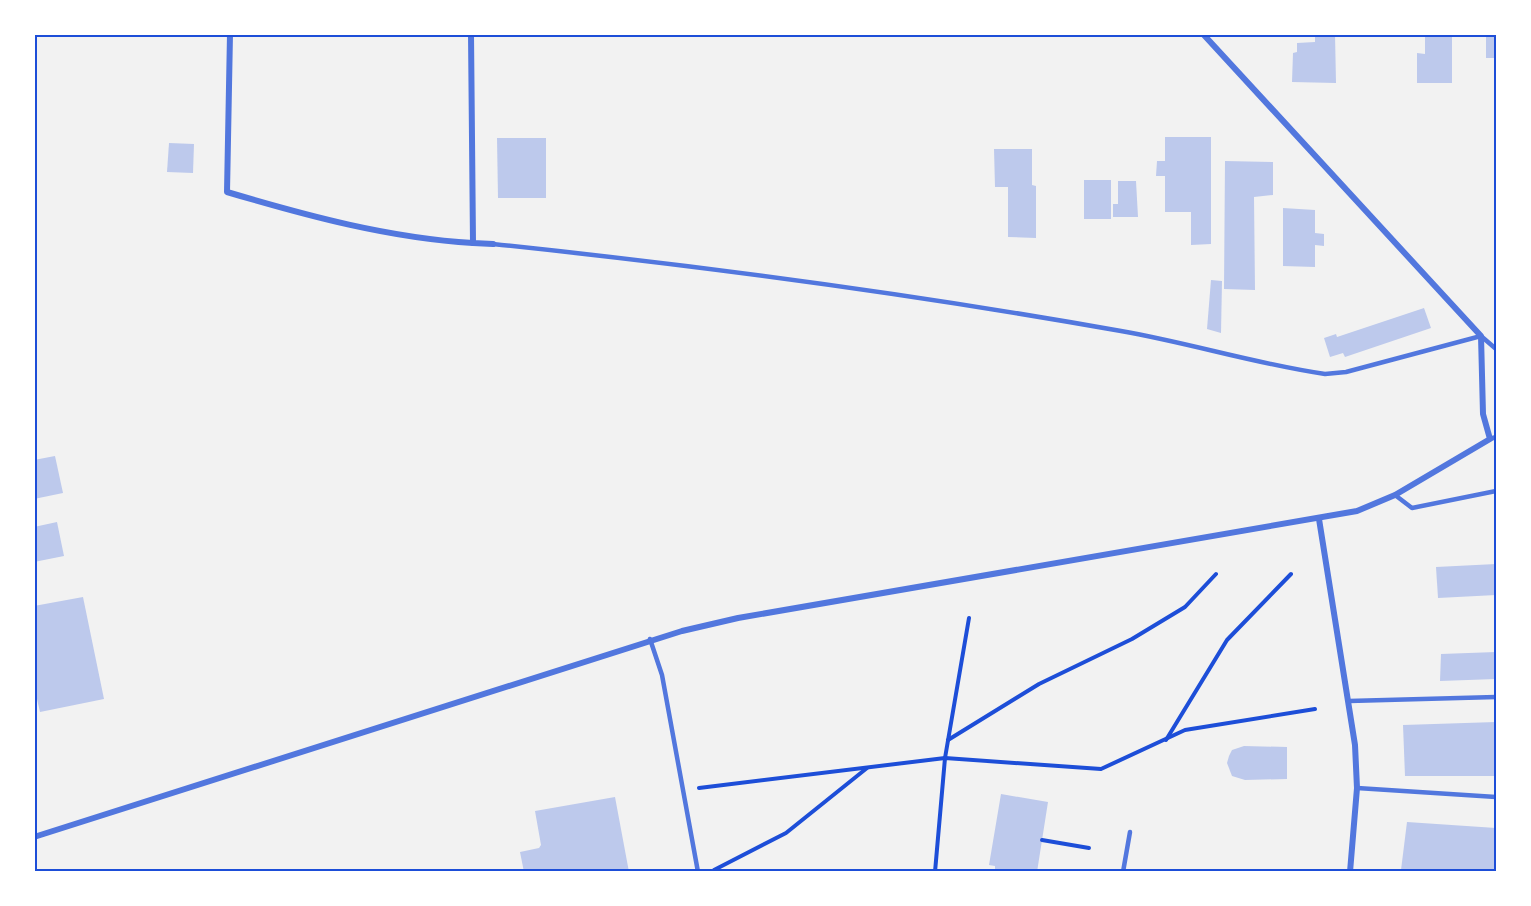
<svg xmlns="http://www.w3.org/2000/svg" width="1531" height="906" viewBox="0 0 1531 906" font-family="'DM Sans',sans-serif">
<rect width="100%" height="100%" fill="#f2f2f2"/>
<!-- building -->
<g fill="#bdc9ec">
<polygon points="1315,34 1335,34 1336,83 1292,82 1293,53 1297,52 1297,43 1315,42"/>
<polygon points="1425,34 1452,34 1452,83 1417,83 1417,53 1425,54"/>
<rect x="1486" y="34" width="10" height="24"/>
<polygon points="1165,137 1211,137 1211,244 1191,245 1191,212 1165,212 1165,176 1156,176 1157,161 1165,161"/>
<polygon points="497,138 546,138 546,198 498,198"/>
<polygon points="169,143 194,144 193,173 167,172"/>
<polygon points="994,149 1032,149 1032,185 1036,186 1036,238 1008,237 1008,187 995,187"/>
<polygon points="1225,161 1273,162 1273,195 1254,197 1255,290 1224,289"/>
<rect x="1084" y="180" width="27" height="39"/>
<polygon points="1118,181 1136,181 1138,217 1113,217 1113,204 1118,204"/>
<polygon points="1283,208 1315,210 1315,233 1324,234 1324,246 1315,245 1315,267 1283,266"/>
<polygon points="1211,280 1222,281 1221,333 1207,329"/>
<polygon points="1424,308 1431,328 1345,357 1343,353 1330,357 1324,338 1336,334 1337,337"/>
<polygon points="55,456 63,493 34,499 34,460"/>
<polygon points="57,522 64,556 34,562 34,527"/>
<polygon points="1496,564 1496,595 1438,598 1436,567"/>
<polygon points="83,597 104,699 40,712 34,686 34,606"/>
<polygon points="1496,652 1496,679 1440,681 1441,654"/>
<polygon points="1496,722 1496,776 1405,776 1403,725"/>
<polygon points="1244,746 1287,747 1287,779 1245,780 1232,776 1227,763 1229,756 1232,750"/>
<polygon points="1001,794 1048,802 1037,872 995,872 995,866 989,865"/>
<polygon points="615,797 629,872 524,872 520,852 539,848 541,845 535,811"/>
<polygon points="1407,822 1496,828 1496,872 1401,870"/>
</g>
<g fill="none" stroke-linecap="round" stroke-linejoin="round">
<!-- path -->
<g stroke="#1d4ed8" stroke-width="4">
<polyline points="948,740 1039,684 1132,639 1185,607 1216,574"/>
<polyline points="1166,740 1227,640 1291,574"/>
<polyline points="699,788 945,758 1101,769 1185,730 1315,709"/>
<polyline points="1042,840 1089,848"/>
<polyline points="714,870 786,833 867,768"/>
<polyline points="935,872 945,758 969,618"/>
</g>
<!-- service -->
<g stroke="#5277de" stroke-width="4.5">
<path d="M493,244C703,266 913,294 1121,331C1190,343 1256,364 1325,374L1346,372L1481,336L1496,349"/>
<polyline points="1490,439 1496,437"/>
<polyline points="1395,495 1412,508 1496,491"/>
<polyline points="650,639 662,675 698,872"/>
<polyline points="1349,701 1496,697"/>
<polyline points="1357,788 1496,797"/>
<polyline points="1123,872 1130,832"/>
</g>
<!-- minor -->
<g stroke="#5277de" stroke-width="6">
<path d="M230,34L227,192C308,216 389,238 473,243"/>
<polyline points="471,34 473,243 493,244"/>
<polyline points="1319,519 1355,745 1357,788 1350,872"/>
<polyline points="34,837 682,631 738,618 1357,511 1395,495 1490,439 1483,414 1481,336 1203,34"/>
</g>
</g>
<!-- border -->
<rect width="1531" height="906" fill="none" stroke="#ffffff" stroke-width="72"/>
<rect x="36" y="36" width="1459" height="834" fill="none" stroke="#1d4ed8" stroke-width="2"/>
</svg>
